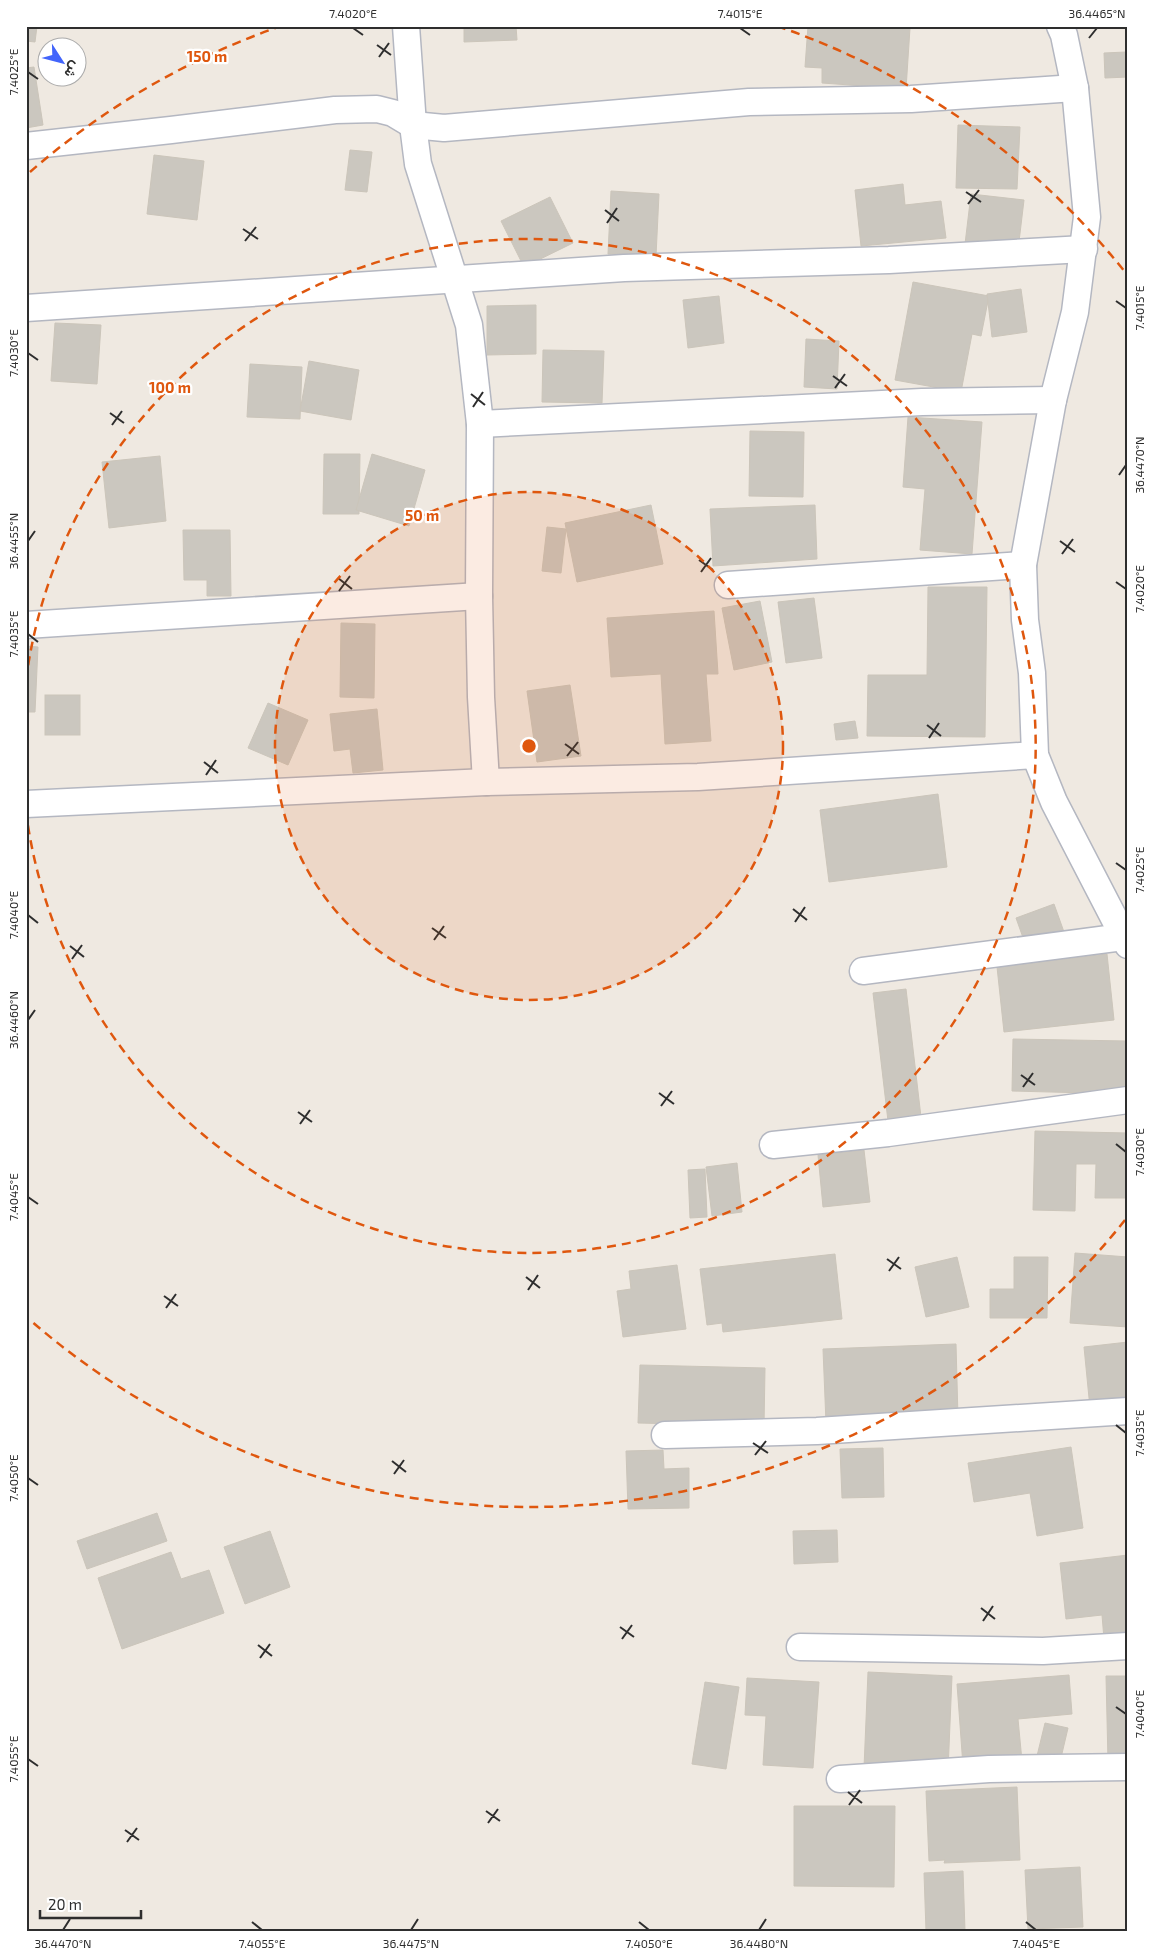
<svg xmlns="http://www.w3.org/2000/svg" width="1154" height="1957" viewBox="0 0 1154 1957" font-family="'Exo 2',Vazirmatn,sans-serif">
<rect width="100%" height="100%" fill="#efe9e1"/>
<!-- building -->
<g fill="#cbc7bf" stroke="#cbc5ba">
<polygon points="26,26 37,26 35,42 26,41"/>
<polygon points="464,26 516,26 517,40 464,42"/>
<polygon points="808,26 880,26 910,28 906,89 822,83 822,68 805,67"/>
<polygon points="1126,52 1128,77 1105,78 1104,53"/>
<polygon points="34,67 43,125 26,128 26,68"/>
<polygon points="958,125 1020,127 1017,189 956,188"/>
<polygon points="350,150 372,152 367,192 345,190"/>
<polygon points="154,155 204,161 197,220 147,214"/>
<polygon points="903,184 905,205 941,201 946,238 861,246 855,190"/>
<polygon points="611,191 659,194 656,256 608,254"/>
<polygon points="971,194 1024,200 1018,250 965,244"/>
<polygon points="550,197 573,243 524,267 501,221"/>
<polygon points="913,282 989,296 981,336 972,334 961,392 895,380"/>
<polygon points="1021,289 1027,332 992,337 987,294"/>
<polygon points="719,296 724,343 688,348 683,300"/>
<polygon points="536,305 536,354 487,355 487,306"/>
<polygon points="55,323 101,325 97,384 51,381"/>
<polygon points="806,339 839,341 837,389 804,387"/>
<polygon points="543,350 604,351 602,403 542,402"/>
<polygon points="309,361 359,370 351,420 300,411"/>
<polygon points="250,364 302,367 300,419 247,417"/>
<polygon points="908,417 982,422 972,554 920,550 925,489 903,487"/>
<polygon points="750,431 804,432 803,497 749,496"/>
<polygon points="324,454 360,454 359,514 323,514"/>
<polygon points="372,454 425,470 409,526 356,510"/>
<polygon points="160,456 166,521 109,528 102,462"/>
<polygon points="651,505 663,564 577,582 565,523"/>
<polygon points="815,505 817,559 713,566 710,509"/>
<polygon points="547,527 566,529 561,573 542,571"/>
<polygon points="183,530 230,530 231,596 207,596 207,580 184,580"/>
<polygon points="928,587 987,587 985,737 867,736 868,675 927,675"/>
<polygon points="814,598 822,658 786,663 778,602"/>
<polygon points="760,601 772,662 734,670 722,608"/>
<polygon points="714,611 718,674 706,674 711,741 665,744 661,674 611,677 607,618"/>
<polygon points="341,623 375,624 374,698 340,697"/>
<polygon points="26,646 38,647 35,712 26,712"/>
<polygon points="570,685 581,756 537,762 527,691"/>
<rect x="45" y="695" width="35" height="40"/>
<polygon points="268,703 308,720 288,765 248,748"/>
<polygon points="377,709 383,770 353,773 350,749 334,751 330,714"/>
<polygon points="855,721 858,738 836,740 834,724"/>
<polygon points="938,794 947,867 829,882 820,810"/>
<polygon points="1054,904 1064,932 1026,946 1016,918"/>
<polygon points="1107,954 1114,1020 1004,1032 997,967"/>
<polygon points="906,989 921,1117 888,1121 873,993"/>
<polygon points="1013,1039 1127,1041 1126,1094 1012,1091"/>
<polygon points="1035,1131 1128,1133 1128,1198 1095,1198 1096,1164 1076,1164 1075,1211 1033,1210"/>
<polygon points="864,1150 870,1202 823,1207 818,1155"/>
<polygon points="737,1163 742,1212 712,1216 706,1167"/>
<polygon points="705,1169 707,1217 690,1218 688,1170"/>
<polygon points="1075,1253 1128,1257 1128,1327 1070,1323"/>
<polygon points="835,1254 842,1319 723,1332 722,1323 707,1325 700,1269"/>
<polygon points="957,1257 969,1307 926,1317 915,1267"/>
<polygon points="1014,1257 1048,1257 1047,1318 990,1318 990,1289 1014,1289"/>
<polygon points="677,1265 686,1329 623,1337 617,1291 631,1289 629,1271"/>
<polygon points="1128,1342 1128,1405 1090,1408 1084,1347"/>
<polygon points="956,1344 958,1418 826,1423 823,1349"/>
<polygon points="640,1365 765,1368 764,1426 638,1423"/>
<polygon points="1071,1447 1083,1528 1037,1536 1030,1493 974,1502 968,1463"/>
<polygon points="883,1448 884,1497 842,1498 840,1449"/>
<polygon points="663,1450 664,1469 689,1468 689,1508 628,1509 626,1451"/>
<polygon points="157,1513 167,1541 87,1569 77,1541"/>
<polygon points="837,1530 838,1562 794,1564 793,1531"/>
<polygon points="270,1531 290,1587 245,1604 224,1547"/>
<polygon points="171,1552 181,1579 209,1570 224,1613 122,1649 98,1578"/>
<polygon points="1128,1555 1128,1637 1104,1639 1102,1615 1066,1619 1060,1563"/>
<polygon points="868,1672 952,1676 948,1771 864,1768"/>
<polygon points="1069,1675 1072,1714 1018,1719 1022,1761 963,1766 957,1684"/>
<polygon points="1106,1676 1128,1676 1128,1761 1108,1761"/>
<polygon points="747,1678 819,1682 813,1768 763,1765 766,1716 745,1715"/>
<polygon points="705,1682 739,1687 726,1769 692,1764"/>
<polygon points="1045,1723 1068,1728 1060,1762 1037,1756"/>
<polygon points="1017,1787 1020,1860 944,1863 945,1860 929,1861 926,1791"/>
<polygon points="794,1806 895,1806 894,1887 794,1886"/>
<polygon points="1080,1867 1083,1927 1028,1929 1025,1870"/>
<polygon points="963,1871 965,1931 926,1931 924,1873"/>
</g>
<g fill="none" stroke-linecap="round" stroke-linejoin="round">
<!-- minor casing -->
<g stroke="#b4b7c1" stroke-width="29">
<g id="minor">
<polyline points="406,26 413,125 418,164 469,325 480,424 479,596 481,697 486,782"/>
<polyline points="1060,26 1064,35 1075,88 1087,217 1075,312 1053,400 1023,565 1025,620 1032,673 1035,755 1054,802 1128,945"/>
<polyline points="26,146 171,130 335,110 377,109 393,113 413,125 444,128 749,102 911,99 1075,88"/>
<polyline points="26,308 624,268 889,260 1084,249"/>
<polyline points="480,424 922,402 1053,400"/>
<polyline points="728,585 1023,565"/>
<polyline points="26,625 479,596"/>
<polyline points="26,804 486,782 698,777 1035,755"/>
<polyline points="863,971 1123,937"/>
<polyline points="773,1145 888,1133 1128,1100"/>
<polyline points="665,1435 817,1431 1128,1411"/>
<polyline points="800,1647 1043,1651 1128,1646"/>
<polyline points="840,1779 989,1769 1128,1767"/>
</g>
</g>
<!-- minor -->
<use href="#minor" stroke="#fff" stroke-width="26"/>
</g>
<!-- ticks -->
<path fill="none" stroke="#2e2e2e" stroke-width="2" d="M353,28L363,35M740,28L750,35M1089,38L1097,28M377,45L391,55M379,57L389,43M28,72L38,79M966,192L981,202M968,204L979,190M605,210L619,221M607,223L617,208M243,229L258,239M245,241L256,227M1116,301L1126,308M28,353L38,360M833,376L847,386M835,388L845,374M471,394L485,405M473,407L483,392M110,413L124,423M112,425L122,411M1119,475L1126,465M28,541L35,531M1060,541L1075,552M1062,554L1073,539M699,560L713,570M701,572L711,558M338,578L352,589M1116,582L1126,589M339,591L350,576M28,634L38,642M927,725L941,736M929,738L939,723M565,744L579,754M567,756L578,742M204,762L218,773M206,775L216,760M1116,863L1126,870M793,909L807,920M28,915L38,923M795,922L805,907M432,928L446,938M434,940L444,926M70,946L84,957M72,959L82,945M28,1020L35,1010M1021,1075L1035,1085M1023,1087L1033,1073M659,1093L674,1104M661,1106L672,1091M298,1112L312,1122M300,1124L310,1110M1116,1144L1126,1152M28,1197L38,1204M887,1259L901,1269M889,1271L899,1257M526,1277L540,1288M528,1290L538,1275M164,1296L178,1306M166,1308L176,1294M1116,1425L1126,1433M753,1443L768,1453M755,1455L766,1441M392,1461L406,1472M394,1474L404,1460M28,1478L38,1485M981,1608L995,1619M983,1621L993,1606M620,1627L634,1637M622,1639L632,1625M258,1645L272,1656M260,1658L270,1644M1116,1707L1126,1714M28,1759L38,1766M848,1792L862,1803M849,1805L860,1790M486,1811L500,1821M488,1823L498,1809M125,1830L139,1840M127,1842L137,1828M252,1922L262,1930M639,1922L649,1930M1026,1922L1036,1930M63,1930L70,1919M411,1930L418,1919M759,1930L766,1919"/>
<!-- distance rings -->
<circle cx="529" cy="746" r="254" fill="#df570e" fill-opacity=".12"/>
<g fill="none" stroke="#df570e" stroke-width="2.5" stroke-dasharray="9 6">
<circle cx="529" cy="746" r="254"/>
<path d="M26 680A507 507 0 1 1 26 812"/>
<path d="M1125 1220A761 761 0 0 1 30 1320M30 172A761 761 0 0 1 281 26M777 26A761 761 0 0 1 1125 272"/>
</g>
<circle cx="529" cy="746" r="8" fill="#df570e" stroke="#fff" stroke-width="2.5"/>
<g font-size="15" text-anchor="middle" font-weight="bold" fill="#df570e" stroke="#fff" stroke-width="4.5" stroke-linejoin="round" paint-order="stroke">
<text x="207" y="62">150 m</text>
<text x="170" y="393">100 m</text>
<text x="422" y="521">50 m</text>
</g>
<!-- border -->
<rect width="1154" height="1957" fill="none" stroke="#ffffff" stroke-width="55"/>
<!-- north arrow -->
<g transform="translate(62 62) rotate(126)"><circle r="24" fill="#ffffff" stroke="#ababab"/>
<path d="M0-4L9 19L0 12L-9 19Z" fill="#4264fb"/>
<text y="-8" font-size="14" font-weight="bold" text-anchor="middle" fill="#2e2e2e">ش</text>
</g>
<!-- scale -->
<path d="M40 1910v8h101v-8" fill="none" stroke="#2e2e2e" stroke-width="2.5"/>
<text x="48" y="1910" font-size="15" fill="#2e2e2e" stroke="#ffffff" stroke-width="4" paint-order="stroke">20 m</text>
<rect x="28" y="28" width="1098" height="1902" fill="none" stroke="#2e2e2e" stroke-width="2"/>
<g font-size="12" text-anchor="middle" fill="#2e2e2e">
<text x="353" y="18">7.4020°E</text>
<text x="740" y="18">7.4015°E</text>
<text x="1097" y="18">36.4465°N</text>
<text transform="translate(14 72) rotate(-90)" y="4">7.4025°E</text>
<text transform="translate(1140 308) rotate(-90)" y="4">7.4015°E</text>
<text transform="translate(14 353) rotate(-90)" y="4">7.4030°E</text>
<text transform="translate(1140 465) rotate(-90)" y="4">36.4470°N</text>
<text transform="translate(14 541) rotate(-90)" y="4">36.4455°N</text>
<text transform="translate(1140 589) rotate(-90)" y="4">7.4020°E</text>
<text transform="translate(14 634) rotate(-90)" y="4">7.4035°E</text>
<text transform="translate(1140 870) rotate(-90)" y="4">7.4025°E</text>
<text transform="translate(14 915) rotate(-90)" y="4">7.4040°E</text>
<text transform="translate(14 1020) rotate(-90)" y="4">36.4460°N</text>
<text transform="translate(1140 1152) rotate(-90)" y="4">7.4030°E</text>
<text transform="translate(14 1197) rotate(-90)" y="4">7.4045°E</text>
<text transform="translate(1140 1433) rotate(-90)" y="4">7.4035°E</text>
<text transform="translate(14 1478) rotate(-90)" y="4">7.4050°E</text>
<text transform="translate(1140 1714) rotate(-90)" y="4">7.4040°E</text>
<text transform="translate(14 1759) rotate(-90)" y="4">7.4055°E</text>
<text x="63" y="1948">36.4470°N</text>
<text x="262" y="1948">7.4055°E</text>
<text x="411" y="1948">36.4475°N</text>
<text x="649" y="1948">7.4050°E</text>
<text x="759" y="1948">36.4480°N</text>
<text x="1036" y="1948">7.4045°E</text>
</g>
</svg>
